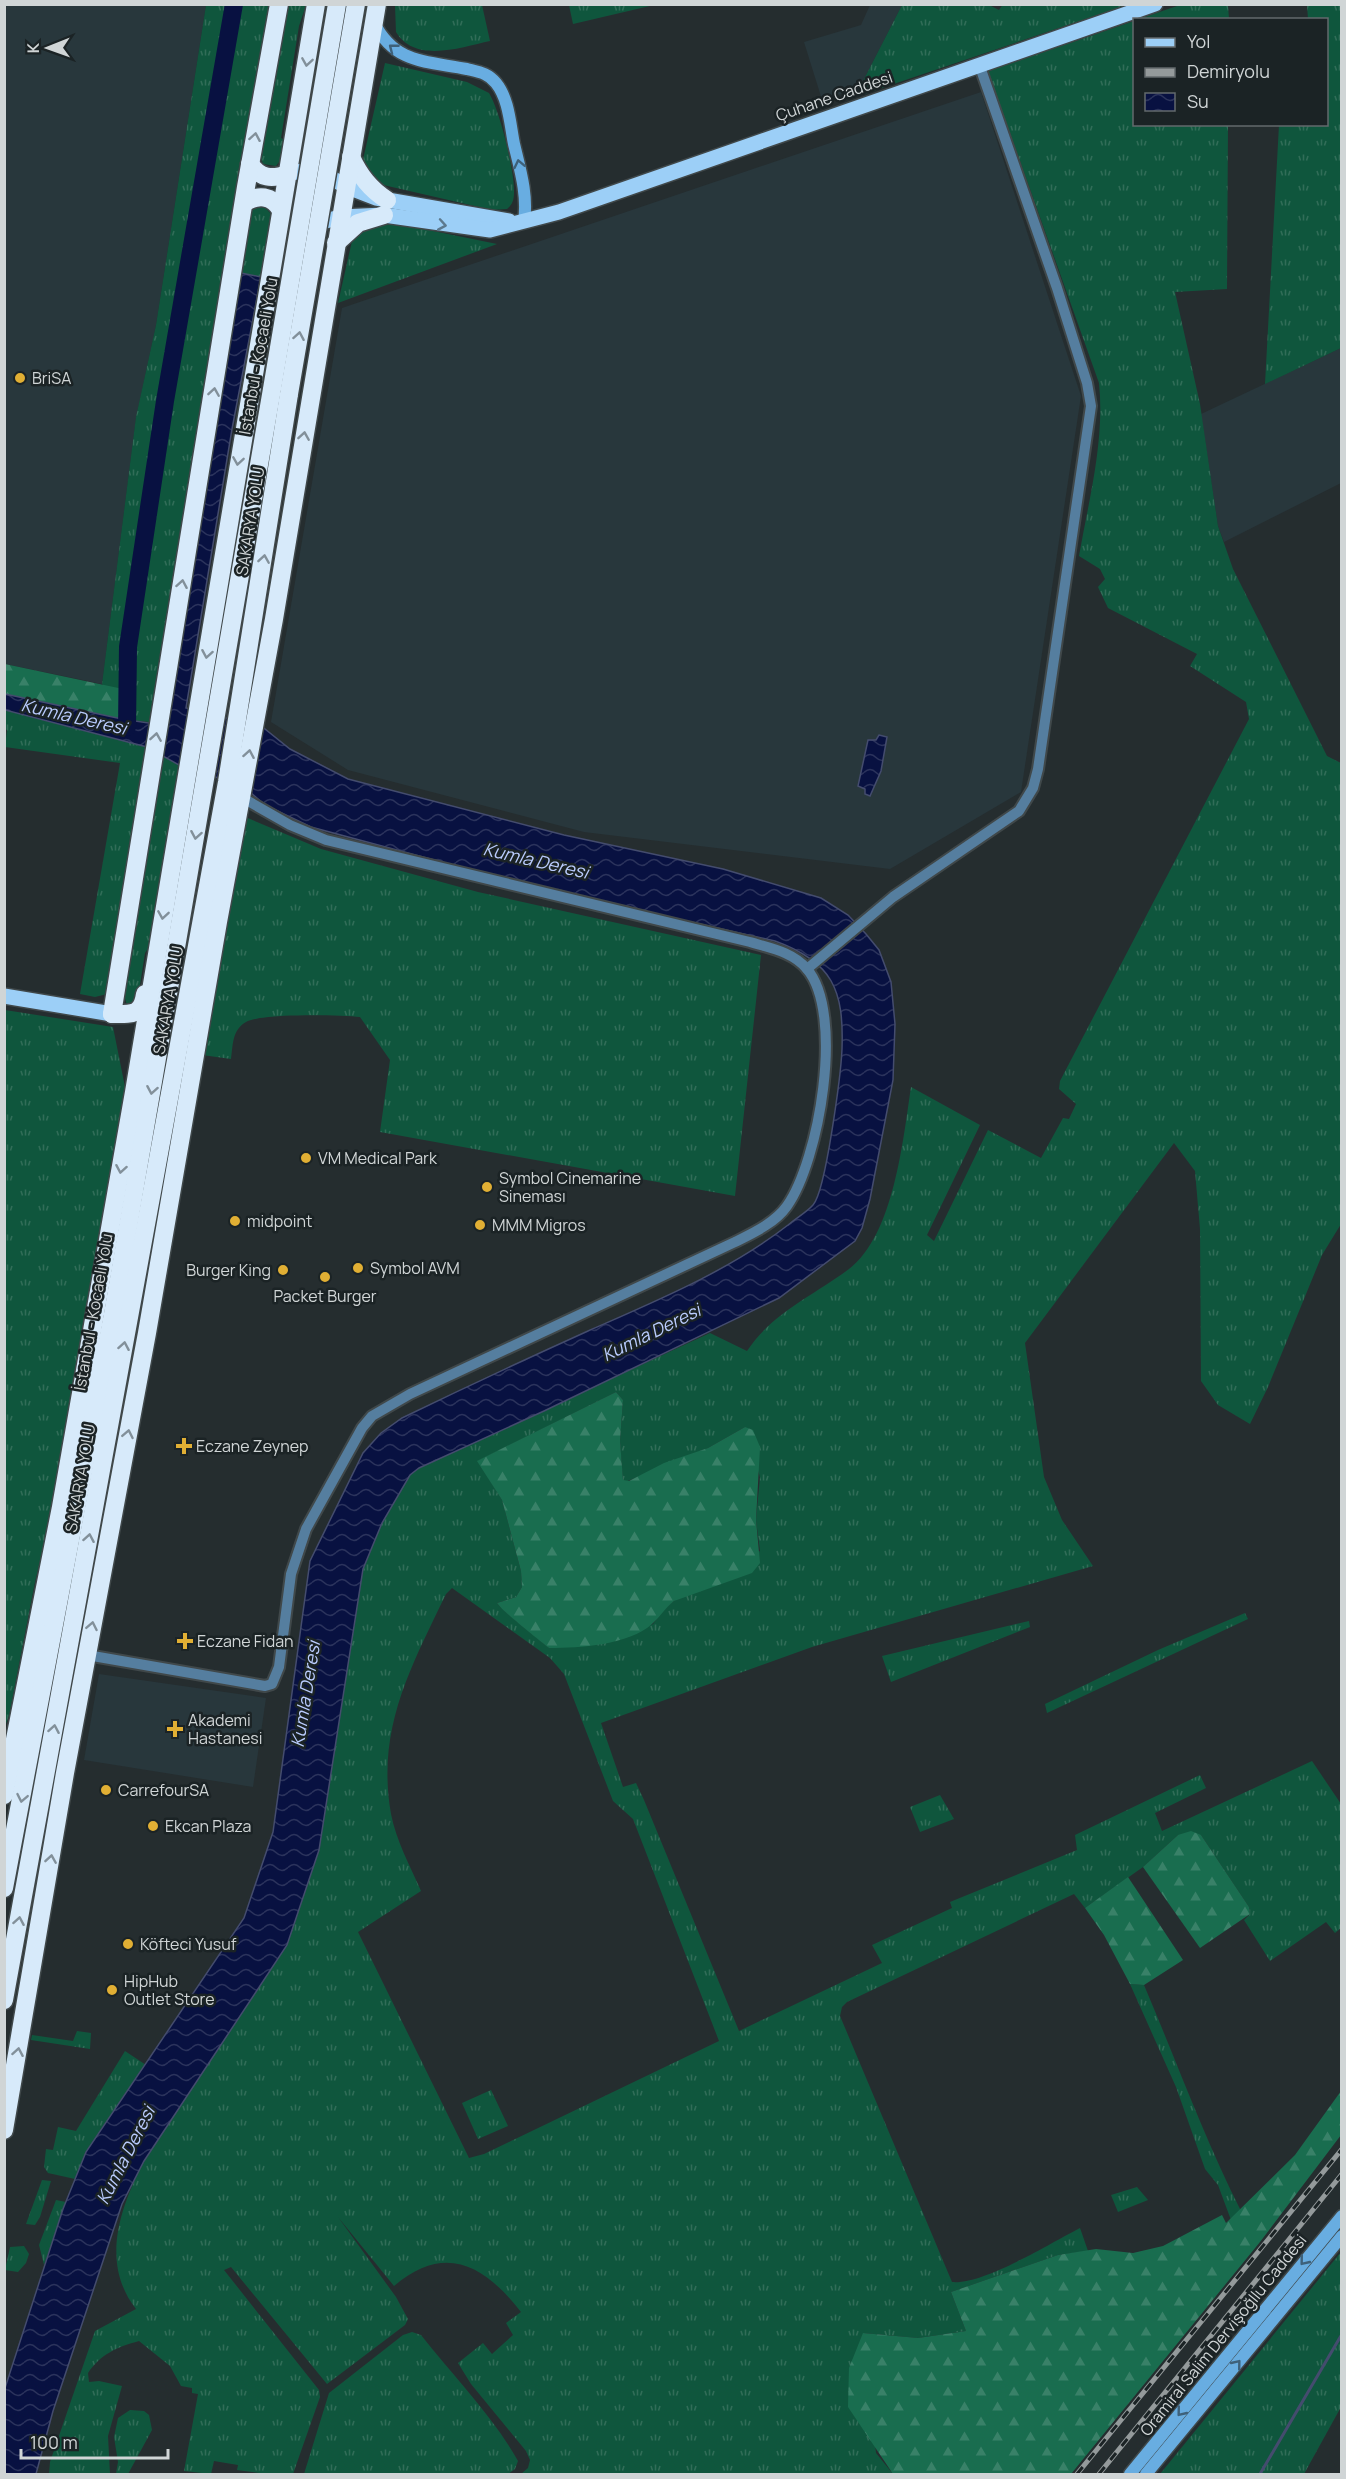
<svg xmlns="http://www.w3.org/2000/svg" width="1346" height="2479" viewBox="0 0 1346 2479" font-family="Manrope,sans-serif">
<defs>
<pattern id="grass-tufts" width="24" height="20" patternUnits="userSpaceOnUse" patternTransform="scale(1.5)"><rect width="24" height="20" fill="#0f563d"/><path d="M3 7l-1-3M5 7V3M7 7l1-3M15 17l-1-3M17 17v-4M19 17l1-3" fill="none" stroke="#316d58"/></pattern>
<pattern id="forest-firs" width="22" height="20" patternUnits="userSpaceOnUse" patternTransform="scale(1.5)"><rect width="22" height="20" fill="#196d4f"/><path d="M5 1l3.5 6h-7zM16 11l3.5 6h-7z" fill="#398168"/></pattern>
<pattern id="water-waves" width="16" height="10" patternUnits="userSpaceOnUse" patternTransform="scale(1.5)"><rect width="16" height="10" fill="#081141"/><path d="M0 5q4-4 8 0t8 0" fill="none" stroke="#2b335c"/></pattern>
</defs>
<rect width="100%" height="100%" fill="#252d2f"/>
<!-- built -->
<g fill="#28373c">
<polygon points="5,5 206,5 156,325 136,418 102,684 5,664"/>
<polygon points="870,5 902,5 862,83 823,103 804,42 861,25"/>
<polygon points="981,92 1081,396 1021,792 890,869 584,832 348,770 271,722 342,308"/>
<polygon points="1341,348 1341,483 1224,542 1218,526 1201,414"/>
<polygon points="99,1674 266,1698 253,1787 84,1760"/>
</g>
<!-- grass -->
<g fill="url(#grass-tufts)" fill-rule="evenodd">
<polygon points="1003,4 1127,5 864,94 862,83 902,5 989,5 999,10"/>
<polygon points="1183,4 1228,5 1229,19 1139,19"/>
<polygon points="206,5 270,5 149,722 122,719 125,705 102,684 136,417 156,325"/>
<polygon points="284,5 306,5 299,26 281,138 283,139 282,158 276,166 263,164 260,156"/>
<path d="M395,5H482L490,41C462,47 415,64 396,32Z"/>
<polygon points="569,5 569,4 654,5 573,24"/>
<polygon points="1307,5 1341,5 1341,348 1265,384 1279,125 1326,124 1326,20 1308,19"/>
<path d="M1134,21V124L1228,125L1227,289L1175,292L1200,404L1218,526L1233,569L1327,756L1341,763V1224L1322,1255L1268,1387L1250,1424L1218,1405L1201,1381L1200,1229L1195,1171L1174,1143L1025,1343L1044,1477L1062,1520L1093,1566L812,1647L601,1723L623,1787L636,1783L644,1800L739,2031L882,1963L872,1945L952,1908L950,1902L1077,1850L1075,1835L1200,1775L1206,1788L1155,1813L1162,1831L1312,1761L1341,1804V1928L1335,1933L1326,1922L1270,1961L1244,1920L1250,1914L1249,1907L1201,1835H1178L1143,1867L1085,1908L1074,1894L847,2002L842,2007L840,2016L952,2282C983,2285 1051,2243 1080,2228L1088,2251L1058,2255L951,2292L966,2331L918,2338L863,2333L876,2453L893,2474H521L528,2468L530,2460L526,2451L471,2384L458,2363L483,2343L492,2354L513,2335L506,2323L521,2312C485,2266 446,2242 394,2286L338,2217L396,2297L408,2319L405,2325L327,2384L231,2267L224,2270L319,2390L320,2397L293,2474H266L237,2470L238,2465L214,2461L211,2474L184,2471L198,2394L192,2393V2388L181,2386L170,2366L139,2341C117,2347 101,2354 88,2373L89,2382L99,2381L122,2386L108,2436L110,2474H49L50,2462L95,2331L136,2309C100,2263 120,2208 144,2161L287,1945L319,1850L363,1569L382,1523L410,1475L419,1468L710,1333L747,1351C773,1312 813,1296 849,1269C894,1235 903,1140 911,1087L980,1125L927,1235L934,1241L988,1130L1041,1158L1063,1118L1069,1119L1076,1104L1059,1089L1060,1081L1249,719L1246,702L1190,666L1197,654L1108,608L1098,587L1105,579L1100,569L1079,556C1089,499 1105,440 1099,383L988,71ZM616,1392L623,1400L620,1441L623,1483L708,1448L745,1427L760,1477L756,1520L760,1551L674,1601L665,1608L653,1624L605,1643L549,1648C540,1640 501,1610 497,1603L516,1597L522,1587L521,1571L502,1500L478,1461ZM452,1588L550,1658L564,1674L613,1801L633,1819L719,2041L484,2154L469,2158L358,1932L421,1891C410,1866 396,1840 391,1814C376,1729 411,1667 446,1594Z"/>
<path d="M385,63L467,82L489,93C500,111 515,172 514,193C514,200 512,205 507,209L492,210L379,184L362,164Z"/>
<polygon points="263,205 271,214 261,277 241,273 249,214 252,208"/>
<polygon points="387,223 399,224 497,244 338,303 352,241 367,226"/>
<polygon points="5,710 147,747 107,994 95,997 80,994 120,763 5,747 7,730 5,729"/>
<polygon points="158,753 179,765 153,941 145,953 137,1004 127,1005 123,992"/>
<path d="M243,816L321,849L478,892L761,955L735,1196L380,1132L390,1060L360,1017C340,1015 261,1013 246,1022C232,1030 233,1045 231,1059L202,1055Z"/>
<polygon points="5,1010 113,1027 126,1092 54,1504 35,1582 9,1716 5,1726"/>
<polygon points="1245,1613 1248,1619 1047,1713 1045,1704 1158,1650"/>
<polygon points="1029,1621 1030,1627 891,1682 882,1656"/>
<polygon points="940,1795 954,1819 920,1832 910,1807"/>
<path d="M1130,1984L1144,1985C1176,2060 1204,2138 1241,2211L1231,2220L1218,2185L1205,2169L1176,2087Z"/>
<polygon points="77,2031 91,2033 90,2049 31,2040 32,2035 73,2041"/>
<polygon points="125,2051 146,2065 86,2152 75,2179 48,2173 44,2167 46,2149 53,2150 58,2127 76,2131"/>
<polygon points="491,2090 508,2126 478,2139 462,2103"/>
<polygon points="42,2180 51,2181 40,2217 35,2225 26,2224"/>
<polygon points="1137,2187 1148,2200 1118,2212 1111,2195"/>
<polygon points="56,2200 66,2202 44,2265 39,2245"/>
<polygon points="24,2246 29,2254 26,2263 18,2272 5,2270 10,2247"/>
<polygon points="1341,2252 1341,2407 1304,2474 1160,2474"/>
<path d="M412,2332L421,2335C453,2376 493,2416 518,2461L515,2469L508,2474H304L329,2393L403,2335Z"/>
<polygon points="130,2410 144,2411 149,2415 152,2430 128,2474 116,2474 118,2462 114,2437 118,2418"/>
</g>
<!-- forest -->
<g fill="url(#forest-firs)">
<polygon points="5,664 123,689 125,705 122,719 5,694"/>
<path d="M616,1392L623,1400L620,1441L623,1480L629,1481L664,1463L708,1448L745,1427L753,1430L760,1447L756,1520L760,1563L752,1573L674,1601C665,1608 660,1617 652,1624C629,1645 579,1648 549,1648C538,1639 502,1611 497,1603L516,1597L522,1587L521,1571L502,1500L477,1461Z"/>
<polygon points="1191,1831 1201,1835 1249,1907 1250,1914 1200,1948 1143,1867 1178,1835"/>
<polygon points="1128,1877 1183,1960 1144,1985 1130,1984 1104,1935 1085,1908"/>
<polygon points="1341,2091 1341,2135 1260,2242 1071,2474 893,2474 848,2407 849,2368 863,2333 918,2338 966,2331 951,2292 1058,2255 1096,2249 1133,2253 1163,2246 1222,2215 1226,2223 1295,2155"/>
</g>
<!-- water -->
<g fill="url(#water-waves)" stroke="#444c6e" stroke-width="1.5">
<path d="M241,273L261,277L232,429L186,708L238,721H255L290,749L348,779L564,835L723,869L821,898L848,915L866,934L879,950L891,982L895,1024L893,1080L870,1199L862,1228L855,1241L779,1298L544,1411L419,1468L410,1475L382,1523L363,1569L319,1850L287,1945L144,2161L122,2204L53,2411L36,2474H5V2388L63,2209L86,2152L244,1918L273,1832L310,1561L363,1453L381,1433L402,1418C464,1388 526,1359 588,1331C656,1301 729,1271 788,1225C796,1218 807,1212 813,1205C826,1191 841,1072 842,1049C844,990 833,962 775,941L531,886L311,827L265,805L243,786L179,765L147,747L5,710V694L122,719L168,726Z"/>
<polygon points="879,735 887,737 881,771 870,796 865,794 865,789 858,786 868,740 876,740"/>
</g>
<g fill="none" stroke-linecap="round" stroke-linejoin="round">
<!-- stream -->
<polyline stroke="#444c6e" stroke-width="3" points="1260,2474 1342,2334"/>
<!-- river -->
<polyline stroke="#081141" stroke-width="18" points="127,727 128,647 165,401 234,4"/>
<!-- street casing -->
<g stroke="#40484a" stroke-width="14">
<g id="street">
<polyline points="807,969 893,897 1019,811 1033,788 1038,769 1091,406 1087,383 1057,288 979,64"/>
<path d="M87,1655L265,1686L272,1684L279,1667L291,1574L306,1529L362,1428L372,1416L410,1394L735,1242C753,1233 775,1223 787,1206C819,1161 845,1014 807,969C793,952 770,948 750,942L326,840L290,825L241,797"/>
</g>
</g>
<!-- secondary casing -->
<g stroke="#40484a" stroke-width="15">
<g id="secondary">
<path d="M374,23C395,64 426,61 467,69C479,72 488,73 496,83C509,99 510,124 514,144C520,169 528,195 524,221"/>
<polyline points="1130,2474 1342,2216"/>
<polyline points="1146,2474 1342,2236"/>
</g>
</g>
<!-- primary casing -->
<g stroke="#40484a" stroke-width="18">
<g id="primary">
<polyline points="288,174 315,168 345,186 376,198 509,221"/>
<polyline points="308,226 340,217 384,215 490,230 559,212 1155,4"/>
<polyline points="4,996 112,1014"/>
</g>
</g>
<!-- highway casing -->
<g stroke="#40484a" stroke-width="21">
<g id="highway">
<path d="M351,157C360,176 370,189 387,200"/>
<path d="M250,164C260,179 272,179 288,174"/>
<path d="M244,203C258,194 272,195 281,210"/>
<polyline points="336,243 358,223 384,215"/>
<polyline points="112,1014 246,187 279,4"/>
<path d="M112,1014C131,1014 142,1016 145,994"/>
<polyline points="4,1795 61,1507 134,1092 316,4"/>
<polyline points="4,1888 113,1314 272,389"/>
<polyline points="4,2000 227,782 289,394"/>
<polyline points="4,2130 65,1773 147,1333 218,922 274,619 377,4"/>
</g>
</g>
<!-- street -->
<use href="#street" stroke="#557e9f" stroke-width="10"/>
<!-- secondary -->
<use href="#secondary" stroke="#68ade1" stroke-width="12"/>
<!-- primary -->
<use href="#primary" stroke="#9ccff7" stroke-width="15"/>
<!-- highway -->
<use href="#highway" stroke="#d7eafa" stroke-width="18"/>
<!-- rail casing -->
<g stroke="#949a9b" stroke-width="5">
<g id="rail">
<polyline points="1077,2474 1342,2149"/>
<polyline points="1099,2474 1342,2174"/>
</g>
</g>
<!-- rail -->
<use href="#rail" stroke="#1b2325" stroke-width="3" stroke-dasharray="9" stroke-linecap="butt"/>
<!-- highway-bridge casing -->
<g stroke="#40484a" stroke-width="21" stroke-linecap="butt">
<g id="highway-bridge">
<polyline points="272,389 337,4"/>
<polyline points="289,394 356,4"/>
</g>
</g>
<!-- highway-bridge -->
<use href="#highway-bridge" stroke="#d7eafa" stroke-width="18"/>
</g>
<!-- one-way arrows -->
<defs><path id="oneway-chevron" d="M-2-3.5L2.5 0L-2 3.5" fill="none" stroke-width="1.6" stroke-linecap="round" stroke-linejoin="round" transform="scale(1.5)"/></defs>
<g stroke="#3e617a">
<use href="#oneway-chevron" transform="translate(393 48) rotate(-142)"/>
<use href="#oneway-chevron" transform="translate(519 164) rotate(-102)"/>
<use href="#oneway-chevron" transform="translate(1304 2261) rotate(129)"/>
<use href="#oneway-chevron" transform="translate(1237 2364) rotate(-51)"/>
<use href="#oneway-chevron" transform="translate(1181 2412) rotate(129)"/>
</g>
<g stroke="#82909a">
<use href="#oneway-chevron" transform="translate(307 62) rotate(99)"/>
<use href="#oneway-chevron" transform="translate(255 137) rotate(-80)"/>
<use href="#oneway-chevron" transform="translate(299 336) rotate(-80)"/>
<use href="#oneway-chevron" transform="translate(214 392) rotate(-81)"/>
<use href="#oneway-chevron" transform="translate(304 436) rotate(-81)"/>
<use href="#oneway-chevron" transform="translate(238 461) rotate(99)"/>
<use href="#oneway-chevron" transform="translate(264 559) rotate(-81)"/>
<use href="#oneway-chevron" transform="translate(182 584) rotate(-80)"/>
<use href="#oneway-chevron" transform="translate(207 654) rotate(100)"/>
<use href="#oneway-chevron" transform="translate(156 737) rotate(-81)"/>
<use href="#oneway-chevron" transform="translate(249 754) rotate(-80)"/>
<use href="#oneway-chevron" transform="translate(196 835) rotate(100)"/>
<use href="#oneway-chevron" transform="translate(163 915) rotate(99)"/>
<use href="#oneway-chevron" transform="translate(152 1090) rotate(100)"/>
<use href="#oneway-chevron" transform="translate(121 1169) rotate(100)"/>
<use href="#oneway-chevron" transform="translate(124 1346) rotate(-80)"/>
<use href="#oneway-chevron" transform="translate(128 1434) rotate(-79)"/>
<use href="#oneway-chevron" transform="translate(89 1538) rotate(-80)"/>
<use href="#oneway-chevron" transform="translate(92 1626) rotate(-79)"/>
<use href="#oneway-chevron" transform="translate(54 1729) rotate(-80)"/>
<use href="#oneway-chevron" transform="translate(22 1798) rotate(101)"/>
<use href="#oneway-chevron" transform="translate(51 1859) rotate(-81)"/>
<use href="#oneway-chevron" transform="translate(19 1921) rotate(-80)"/>
<use href="#oneway-chevron" transform="translate(18 2052) rotate(-80)"/>
</g>
<use stroke="#5c798e" href="#oneway-chevron" transform="translate(442 225) rotate(10)"/>
<!-- markers -->
<g fill="#e1af34" stroke="#1b2325" stroke-width="2">
<circle cx="20" cy="378" r="6"/>
<circle cx="306" cy="1158" r="6"/>
<circle cx="487" cy="1187" r="6"/>
<circle cx="235" cy="1221" r="6"/>
<circle cx="480" cy="1225" r="6"/>
<circle cx="358" cy="1268" r="6"/>
<circle cx="283" cy="1270" r="6"/>
<circle cx="325" cy="1277" r="6"/>
<path d="M181 1437h6v6h6v6h-6v6h-6v-6h-6v-6h6z"/>
<path d="M182 1632h6v6h6v6h-6v6h-6v-6h-6v-6h6z"/>
<path d="M172 1720h6v6h6v6h-6v6h-6v-6h-6v-6h6z"/>
<circle cx="106" cy="1790" r="6"/>
<circle cx="153" cy="1826" r="6"/>
<circle cx="128" cy="1944" r="6"/>
<circle cx="112" cy="1990" r="6"/>
</g>
<g text-anchor="middle" dominant-baseline="central" stroke-width="5" stroke-linejoin="round" paint-order="stroke">
<!-- street labels -->
<g font-size="16" fill="#d0d5d6" stroke="#1b2325">
<text transform="translate(834 96) rotate(-19)">Çuhane Caddesi</text>
<text transform="translate(258 356) rotate(-80)">İstanbul - Kocaeli Yolu</text>
<text transform="translate(250 521) rotate(-81)">SAKARYA YOLU</text>
<text transform="translate(168 1000) rotate(-80)">SAKARYA YOLU</text>
<text transform="translate(93 1312) rotate(-80)">İstanbul - Kocaeli Yolu</text>
<text transform="translate(80 1478) rotate(-80)">SAKARYA YOLU</text>
<text transform="translate(1223 2335) rotate(-51)">Oramiral Salim Dervişoğllu Caddesi</text>
</g>
<!-- poi labels -->
<g font-size="16" fill="#d0d5d6" stroke="#1b2325" text-anchor="start">
<text x="32" y="378">BriSA</text>
<text x="318" y="1158">VM Medical Park</text>
<text x="499" y="1178">Symbol Cinemarine<tspan x="499" dy="18">Sineması</tspan></text>
<text x="247" y="1221">midpoint</text>
<text x="492" y="1225">MMM Migros</text>
<text x="370" y="1268">Symbol AVM</text>
<text x="271" y="1270" text-anchor="end">Burger King</text>
<text x="325" y="1296" text-anchor="middle">Packet Burger</text>
<text x="196" y="1446">Eczane Zeynep</text>
<text x="197" y="1641">Eczane Fidan</text>
<text x="188" y="1720">Akademi<tspan x="188" dy="18">Hastanesi</tspan></text>
<text x="118" y="1790">CarrefourSA</text>
<text x="165" y="1826">Ekcan Plaza</text>
<text x="140" y="1944">Köfteci Yusuf</text>
<text x="124" y="1981">HipHub<tspan x="124" dy="18">Outlet Store</tspan></text>
</g>
<!-- water labels -->
<g font-size="18" font-style="italic" fill="#baccfe" stroke="#1b2325">
<text transform="translate(74 716) rotate(13)">Kumla Deresi</text>
<text transform="translate(536 860) rotate(13)">Kumla Deresi</text>
<text transform="translate(651 1332) rotate(-26)">Kumla Deresi</text>
<text transform="translate(305 1694) rotate(-81)">Kumla Deresi</text>
<text transform="translate(125 2155) rotate(-63)">Kumla Deresi</text>
</g>
</g>
<!-- border -->
<rect width="1346" height="2479" fill="none" stroke="#d0d5d6" stroke-width="12"/>
<!-- legend -->
<rect x="1133" y="18" width="195" height="108" fill="#1b2325" stroke="#636a6c" stroke-width="1.5"/>
<rect x="1145" y="38" width="30" height="9" fill="#9ccff7" stroke="#636a6c" stroke-width="1.5"/>
<text x="1187" y="48" font-size="18" fill="#d0d5d6">Yol</text>
<rect x="1145" y="68" width="30" height="9" fill="#949a9b" stroke="#636a6c" stroke-width="1.5"/>
<text x="1187" y="78" font-size="18" fill="#d0d5d6">Demiryolu</text>
<rect x="1145" y="93" width="30" height="18" fill="url(#water-waves)" stroke="#636a6c" stroke-width="1.5"/>
<text x="1187" y="108" font-size="18" fill="#d0d5d6">Su</text>
<!-- north arrow -->
<g transform="translate(48 48) rotate(269)" stroke="#1b2325" stroke-width="4.5" paint-order="stroke">
<path d="M0-4.5L10 22L0 15L-10 22Z" fill="#d0d5d6"/>
<text y="-9" font-size="16" font-weight="bold" text-anchor="middle" fill="#d0d5d6">K</text>
</g>
<!-- scale -->
<path d="M21 2449v9h147v-9" fill="none" stroke="#d0d5d6" stroke-width="3"/>
<text x="30" y="2449" font-size="18" fill="#d0d5d6" stroke="#1b2325" stroke-width="4.5" paint-order="stroke">100 m</text>
</svg>
